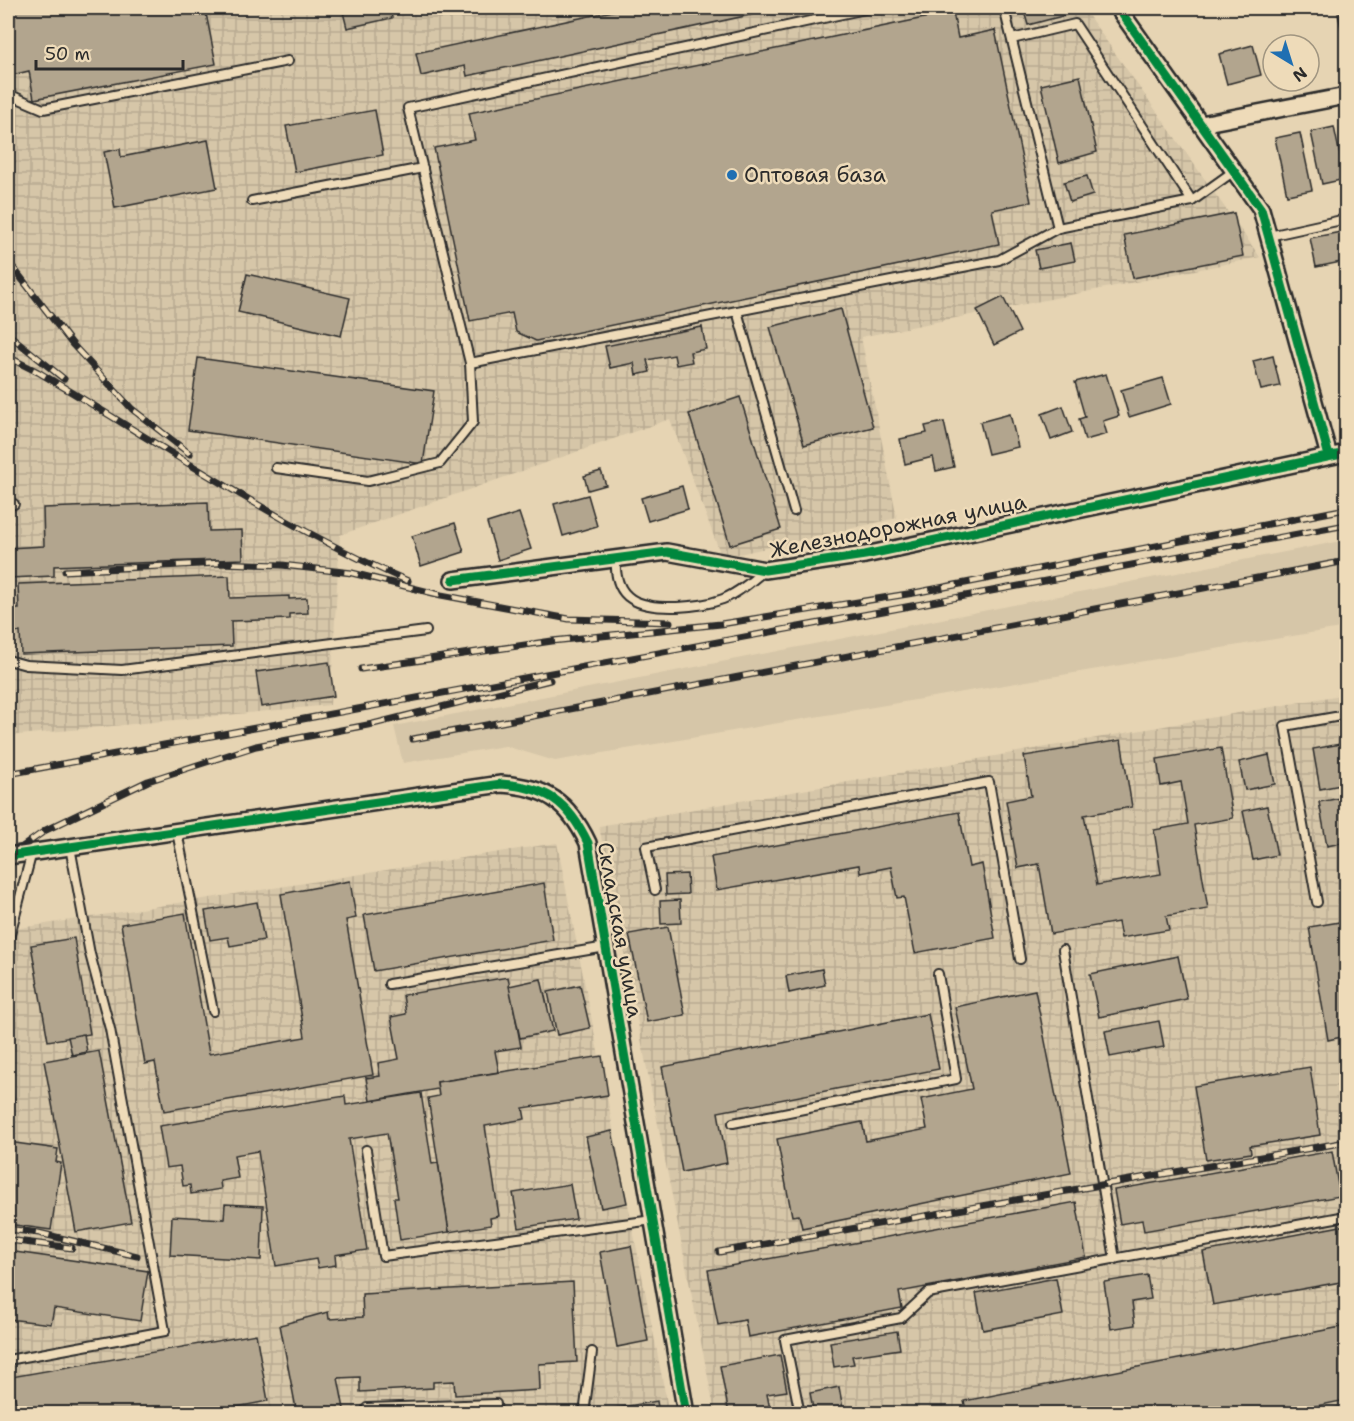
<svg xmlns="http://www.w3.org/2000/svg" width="1354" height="1421" viewBox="0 0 1354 1421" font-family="'Shantell Sans',sans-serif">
<defs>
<pattern id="industrial-grid" width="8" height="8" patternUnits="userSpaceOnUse" patternTransform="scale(1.5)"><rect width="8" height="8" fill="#d6c6a8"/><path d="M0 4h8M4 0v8" fill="none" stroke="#b8aa91"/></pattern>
</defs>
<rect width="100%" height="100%" fill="#e6d4b3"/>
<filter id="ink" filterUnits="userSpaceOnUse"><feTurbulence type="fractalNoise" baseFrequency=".0167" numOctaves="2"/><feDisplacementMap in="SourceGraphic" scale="12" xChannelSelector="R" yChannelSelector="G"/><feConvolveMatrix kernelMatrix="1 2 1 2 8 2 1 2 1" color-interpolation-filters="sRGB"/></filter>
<g filter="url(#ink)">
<!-- built -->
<polygon fill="#d6c6a8" points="1346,540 1346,627 555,761 505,746 403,763 394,726"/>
<!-- industrial -->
<g fill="url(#industrial-grid)">
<polygon points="8,8 1083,8 1260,257 861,337 897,518 722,558 670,419 340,535 330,705 8,736"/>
<polygon points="1346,694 1346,1413 715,1413 599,826"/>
<polygon points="557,843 669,1413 8,1414 8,930"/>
</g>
<!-- building -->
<g fill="#b2a58e" stroke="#2b2b2b" stroke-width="1.5">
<polygon points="8,8 205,8 216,64 34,99 29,71 8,76"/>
<polygon points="342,8 390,8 392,18 347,28"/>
<polygon points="627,8 782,8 467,76 465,66 421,76 416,53"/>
<polygon points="1023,8 1064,8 1066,15 1028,25"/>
<polygon points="953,12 958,38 995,30 1031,202 992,210 999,244 536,341 516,332 512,313 470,321 434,148 475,140 469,113"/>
<polygon points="1346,12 1346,50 1338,14"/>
<polygon points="1253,45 1261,75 1227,84 1219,54"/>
<polygon points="1080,76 1097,152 1059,163 1041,85"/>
<polygon points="375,110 383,155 295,172 286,126"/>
<polygon points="1334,127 1345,179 1322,184 1311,132"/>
<polygon points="1300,133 1312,190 1287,195 1275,138"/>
<polygon points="208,140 217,188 115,208 104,152 120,149 121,157"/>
<polygon points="1087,176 1093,195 1070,202 1064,182"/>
<polygon points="1234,213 1243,256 1133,278 1124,235"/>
<polygon points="1346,231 1346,261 1316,267 1310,238"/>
<polygon points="1071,243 1075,261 1039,268 1035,250"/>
<polygon points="247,274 350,298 341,336 238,312"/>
<polygon points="1003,297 1020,332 994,345 977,310"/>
<polygon points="841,309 873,427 804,445 770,327"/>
<polygon points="702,327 706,349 690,352 692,362 676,365 674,355 647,360 650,372 636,375 634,363 610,368 605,346"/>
<polygon points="1273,356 1280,386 1261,390 1253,361"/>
<polygon points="198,358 434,391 423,464 188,430"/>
<polygon points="1106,374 1119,416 1103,421 1107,434 1085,440 1079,419 1085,417 1075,382"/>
<polygon points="1163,378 1171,404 1129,417 1121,390"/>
<polygon points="740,397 781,529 730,545 689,414"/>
<polygon points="1063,406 1072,432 1051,440 1042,414"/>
<polygon points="1010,414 1018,447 988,454 980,422"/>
<polygon points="944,422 954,467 936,471 933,457 905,464 900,439 927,433 925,426"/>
<polygon points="601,471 606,485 588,490 584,476"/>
<polygon points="682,486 688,509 648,521 641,498"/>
<polygon points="588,495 597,526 563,536 554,504"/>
<polygon points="208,502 209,531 242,530 243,559 54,566 54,576 9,578 8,548 44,546 43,508"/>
<polygon points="519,513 531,549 498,560 487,523"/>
<polygon points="455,523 464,552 421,566 412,536"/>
<polygon points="229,576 230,598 289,596 289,599 307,598 308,613 289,614 289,619 231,621 232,646 21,654 20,632 8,633 8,609 19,609 18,584"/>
<polygon points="329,662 334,696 261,707 256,672"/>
<polygon points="1121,740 1132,807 1084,815 1097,885 1161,874 1154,830 1188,824 1181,782 1161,786 1157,759 1221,748 1233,818 1194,825 1208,909 1166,916 1169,930 1121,938 1118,922 1051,934 1039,864 1018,868 1006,801 1031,796 1024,756"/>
<polygon points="1346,743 1346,784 1320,789 1313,749"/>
<polygon points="1269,755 1275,784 1245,790 1239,762"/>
<polygon points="1346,797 1346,842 1327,846 1319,802"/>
<polygon points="1267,806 1277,855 1253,860 1243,811"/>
<polygon points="959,812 969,867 982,864 995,938 915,953 904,897 897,898 891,867 860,873 859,865 717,890 711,857"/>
<polygon points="687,874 688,894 666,895 665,875"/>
<polygon points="350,881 356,918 346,920 373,1075 164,1111 155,1062 145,1064 121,924 185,913 209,1054 305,1037 281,894"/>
<polygon points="544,883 553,940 374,971 364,915"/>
<polygon points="680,900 681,923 661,924 660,901"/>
<polygon points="257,902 264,940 230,946 228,937 210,940 205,911"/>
<polygon points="1346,921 1346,1036 1328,1040 1309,927"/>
<polygon points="668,927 685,1015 647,1022 629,934"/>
<polygon points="74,938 90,1034 48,1041 31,945"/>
<polygon points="1178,956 1187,999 1099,1017 1090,974"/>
<polygon points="822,969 825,985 789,993 786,976"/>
<polygon points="508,977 521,1047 495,1051 499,1072 437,1082 438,1089 370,1101 366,1078 380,1076 378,1063 399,1059 391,1017 406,1014 403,995"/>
<polygon points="541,979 553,1031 520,1038 509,986"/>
<polygon points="580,985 590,1028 557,1035 548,992"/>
<polygon points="1035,990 1071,1173 802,1228 799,1215 792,1216 777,1139 862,1122 866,1141 927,1129 921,1099 972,1089 955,1007"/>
<polygon points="928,1014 939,1069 718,1112 727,1163 682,1172 662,1067"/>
<polygon points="1159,1021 1164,1047 1110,1057 1105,1031"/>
<polygon points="84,1034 87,1052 72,1055 68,1037"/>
<polygon points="99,1051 131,1222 76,1232 44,1061"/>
<polygon points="602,1056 608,1095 523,1108 525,1119 485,1126 499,1216 490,1218 491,1225 449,1232 428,1098 439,1096 437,1082"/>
<polygon points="8,1065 14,1102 8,1103"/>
<polygon points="1310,1067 1320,1135 1250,1146 1251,1153 1206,1160 1194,1086"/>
<polygon points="421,1093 432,1164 438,1163 449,1232 400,1240 394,1198 398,1198 387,1133 349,1139 367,1250 335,1255 336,1265 318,1268 316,1259 276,1266 258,1151 234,1155 238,1178 220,1181 221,1189 191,1194 190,1185 183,1186 180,1166 166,1168 159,1126 345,1096 346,1105"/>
<polygon points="612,1131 627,1203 601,1208 586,1137"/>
<polygon points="8,1142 58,1149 56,1162 61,1163 51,1230 8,1224"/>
<polygon points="1332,1151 1340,1196 1144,1231 1142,1220 1120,1224 1114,1190"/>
<polygon points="570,1184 576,1219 519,1228 513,1193"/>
<polygon points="1076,1202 1086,1257 899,1292 902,1308 748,1337 745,1320 718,1325 708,1270"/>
<polygon points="225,1204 263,1206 261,1260 170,1255 172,1216 224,1219"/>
<polygon points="1346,1225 1346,1281 1213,1305 1203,1252"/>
<polygon points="631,1246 648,1341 617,1347 600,1252"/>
<polygon points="8,1251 148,1271 140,1321 54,1308 51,1324 8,1319"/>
<polygon points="1147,1275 1151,1299 1132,1302 1135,1325 1111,1329 1104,1282"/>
<polygon points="1056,1278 1063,1315 983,1330 976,1293"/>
<polygon points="573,1282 577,1362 539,1364 540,1390 455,1395 454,1381 433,1382 433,1388 360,1392 360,1377 338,1378 345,1414 297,1414 280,1325 328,1312 329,1319 363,1317 362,1294"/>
<polygon points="1346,1326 1346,1400 1277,1414 967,1414 964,1401"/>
<polygon points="897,1331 900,1349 852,1356 854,1364 834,1367 830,1342"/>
<polygon points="256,1334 268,1401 199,1414 18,1414 11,1377"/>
<polygon points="780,1355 787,1391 767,1394 771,1414 729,1414 720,1366"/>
<polygon points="839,1387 844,1414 814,1414 810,1393"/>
<polygon points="657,1401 659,1414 606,1414 606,1410"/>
</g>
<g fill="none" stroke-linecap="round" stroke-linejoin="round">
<!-- service casing -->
<g stroke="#2b2b2b" stroke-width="12">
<g id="service">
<polyline points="870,8 408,108 470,363 999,260 1058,228 1192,201 1234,171"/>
<polyline points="1004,8 1058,228"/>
<polyline points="1012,39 1075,24 1192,201"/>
<polyline points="8,94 43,109 288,61"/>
<polyline points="252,201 423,168"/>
<polyline points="1269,236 1346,219"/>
<polyline points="737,311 794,511"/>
<polyline points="276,468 368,481 440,463 473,422 470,363"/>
<polyline points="8,506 14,504"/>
<path d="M616,558C613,601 640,608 677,607C693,606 707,605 723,599C738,593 752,581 765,570"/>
<polyline points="8,660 26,665 122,670 426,631"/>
<polyline points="177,832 213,1011"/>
<polyline points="655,890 646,847 989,782 1020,959"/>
<polyline points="1317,902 1285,726 1346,715"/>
<polyline points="8,942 32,852"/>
<polyline points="1063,950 1115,1259"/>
<polyline points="389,984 606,947"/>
<polyline points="733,1123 956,1079 938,974"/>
<polyline points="366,1150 383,1256 653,1220"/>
<polyline points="8,1360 165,1331 110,1029 90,954 70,847"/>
<polyline points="367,1408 496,1404 497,1414"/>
<polyline points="584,1414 592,1352"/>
<polyline points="800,1414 785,1340 901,1318 928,1293 1346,1216"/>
<polyline points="1333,1414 1346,1411"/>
</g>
</g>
<!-- minor casing -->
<g stroke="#2b2b2b" stroke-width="20">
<g id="minor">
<polyline points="1118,8 1261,209 1329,456"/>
<polyline points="1201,124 1346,96"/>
<polyline points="453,580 667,552 765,570 865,555 1346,453"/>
<path d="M8,856L501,784C546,787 568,801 588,843L686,1414"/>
</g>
</g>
<!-- service -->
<use href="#service" stroke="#eedbb9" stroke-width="8"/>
<!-- minor -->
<use href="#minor" stroke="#eedbb9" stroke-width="15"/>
<!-- rail casing -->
<g stroke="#2b2b2b" stroke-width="7">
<g id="rail">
<polyline points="8,261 73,345 132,409 190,454"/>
<polyline points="8,334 64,379"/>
<path d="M8,357L38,372C160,444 278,525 408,581"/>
<polyline points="65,571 219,563 282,565 352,573 441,595 569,619 670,622"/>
<polyline points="361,669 552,641 721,624 914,593 1346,509"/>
<polyline points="413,739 1346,561"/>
<polyline points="8,774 1346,525"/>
<polyline points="8,857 46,830 148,781 256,746 373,724 550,680"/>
<polyline points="8,1229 39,1233 137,1256"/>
<polyline points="8,1240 72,1248"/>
<polyline points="719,1252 1346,1142"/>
</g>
</g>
<!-- rail -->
<use href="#rail" stroke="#eedbb9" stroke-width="4.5" stroke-dasharray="14" stroke-linecap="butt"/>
<!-- cycleway casing -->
<g stroke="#eedbb9" stroke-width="13">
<g id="cycleway">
<polyline points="1118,8 1261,209 1329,456"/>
<polyline points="453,580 667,552 765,570 865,555 1346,453"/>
<path d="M8,856L501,784C546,787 568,801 588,843L686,1414"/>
</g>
</g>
<!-- cycleway -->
<use href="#cycleway" stroke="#00873e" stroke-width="9"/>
</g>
</g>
<!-- markers -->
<circle fill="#1f6fb2" stroke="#eedbb9" stroke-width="2" cx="732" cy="175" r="6"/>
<g text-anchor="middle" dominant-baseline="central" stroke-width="5" stroke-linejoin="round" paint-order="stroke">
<!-- poi labels -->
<g font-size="21" fill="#2b2b2b" stroke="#eedbb9" text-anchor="start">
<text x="744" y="175">Оптовая база</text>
</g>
<!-- street labels -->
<g font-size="21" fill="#2b2b2b" stroke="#eedbb9">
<text transform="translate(898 526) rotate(-11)">Железнодорожная улица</text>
<text transform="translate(620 930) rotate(80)">Складская улица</text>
</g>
</g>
<!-- margin -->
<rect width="1354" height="1421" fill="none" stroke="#eedbb9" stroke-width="30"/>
<rect x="15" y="15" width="1324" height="1391" fill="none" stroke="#2b2b2b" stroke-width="2" filter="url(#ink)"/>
<!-- north arrow -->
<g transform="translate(1291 63) rotate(142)"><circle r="28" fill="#eedbb9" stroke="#a09580" stroke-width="1.5"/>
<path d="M0-4.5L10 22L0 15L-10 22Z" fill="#1f6fb2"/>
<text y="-9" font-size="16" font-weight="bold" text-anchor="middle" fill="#2b2b2b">N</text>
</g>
<!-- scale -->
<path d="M36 60v9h147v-9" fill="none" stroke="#2b2b2b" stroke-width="3"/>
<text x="45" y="60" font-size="18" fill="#2b2b2b" stroke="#eedbb9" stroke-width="4.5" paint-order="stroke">50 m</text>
</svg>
